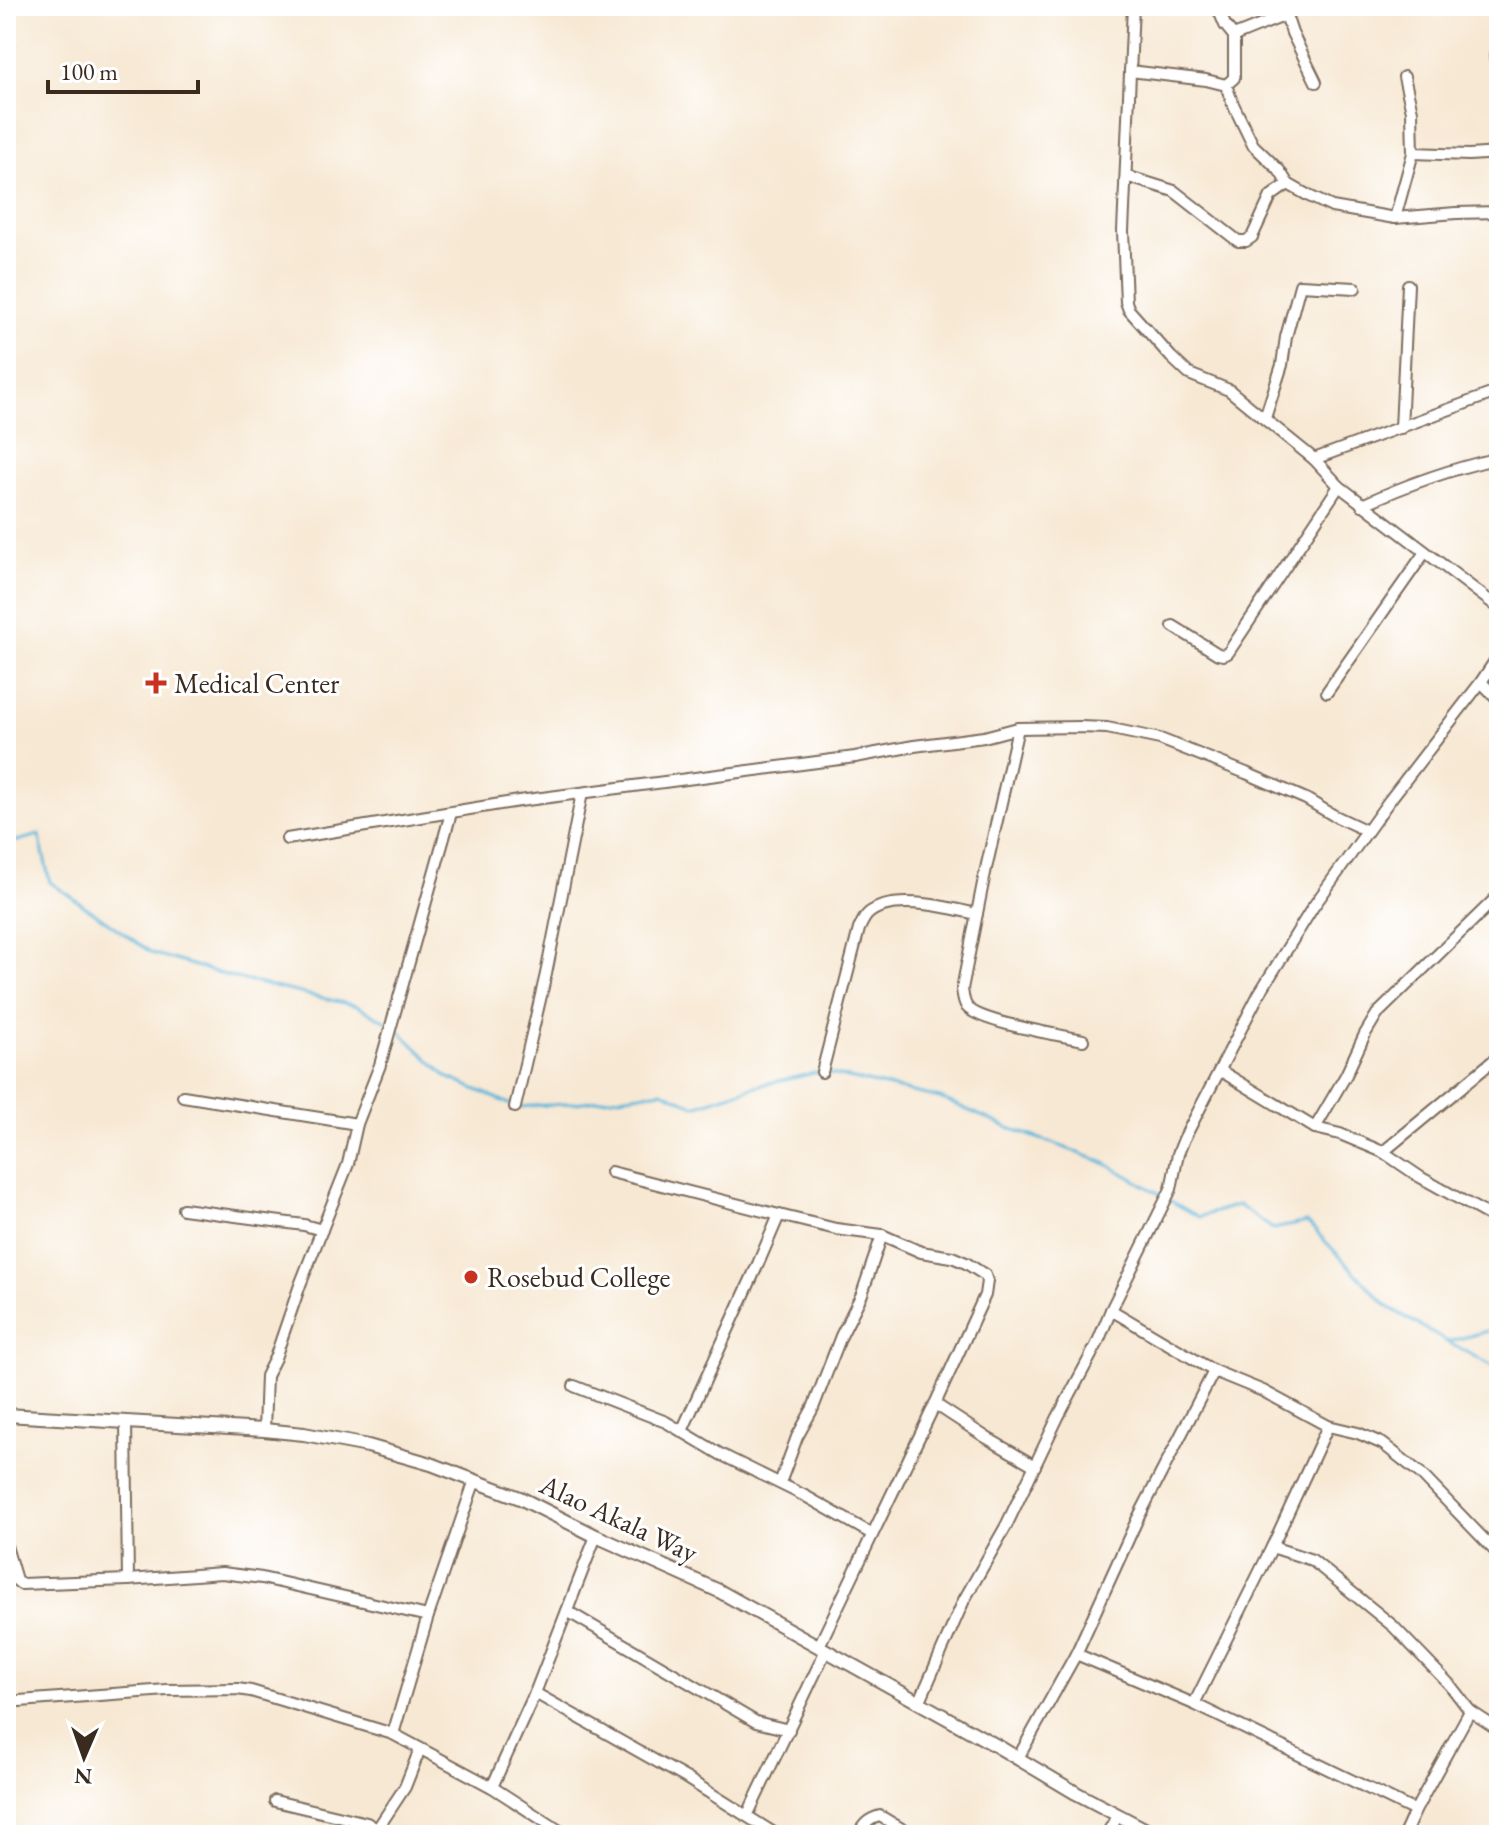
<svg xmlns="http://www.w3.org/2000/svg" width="1505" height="1841" viewBox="0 0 1505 1841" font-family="'EB Garamond',serif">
<rect width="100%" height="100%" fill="#fff"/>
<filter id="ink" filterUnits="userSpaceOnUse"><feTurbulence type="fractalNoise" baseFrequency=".0125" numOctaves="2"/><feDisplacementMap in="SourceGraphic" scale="16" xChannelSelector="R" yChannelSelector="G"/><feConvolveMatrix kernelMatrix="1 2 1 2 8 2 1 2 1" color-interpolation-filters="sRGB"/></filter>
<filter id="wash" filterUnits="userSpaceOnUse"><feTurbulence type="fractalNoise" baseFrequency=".006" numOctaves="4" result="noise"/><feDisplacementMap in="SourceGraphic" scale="32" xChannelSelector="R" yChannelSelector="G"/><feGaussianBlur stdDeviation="1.8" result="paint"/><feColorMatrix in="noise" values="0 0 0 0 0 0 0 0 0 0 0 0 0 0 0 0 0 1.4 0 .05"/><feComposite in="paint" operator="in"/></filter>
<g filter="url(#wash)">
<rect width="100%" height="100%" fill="#f7e8d3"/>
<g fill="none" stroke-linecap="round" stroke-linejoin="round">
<!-- stream -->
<g stroke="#5cb5da" stroke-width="3">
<polyline points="6,844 39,835 50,882 152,953 231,977 357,1006 387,1022"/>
<polyline points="394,1026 447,1077 512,1105"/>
<polyline points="826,1073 940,1098 1009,1128 1066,1148 1107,1164 1163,1196"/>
<polyline points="519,1107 576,1103 662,1091 695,1106 756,1086 819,1072"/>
<polyline points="1169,1200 1199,1217 1238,1205 1273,1229 1307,1222 1387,1306 1447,1342 1499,1369"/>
<polyline points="1447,1342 1499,1328"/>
</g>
</g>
</g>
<g filter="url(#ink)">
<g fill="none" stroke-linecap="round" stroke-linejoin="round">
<!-- minor casing -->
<g stroke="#7d6c5d" stroke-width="14">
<g id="minor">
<polyline points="1133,6 1123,231 1126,302 1129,310 1171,357 1189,374 1229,390 1314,459 1339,486 1499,608"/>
<polyline points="1217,6 1225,25 1234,36 1286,15"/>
<polyline points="1283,6 1292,33 1316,82"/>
<polyline points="1130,71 1206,80 1226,85 1232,102 1253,145 1279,170 1288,184 1309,196 1332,207 1395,218 1456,213 1499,212"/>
<polyline points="1498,78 1495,55 1499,44"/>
<polyline points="1226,85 1234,78 1234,36"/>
<polyline points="1413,153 1469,155 1499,153"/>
<polyline points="1126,176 1174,191 1238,241 1246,241 1252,237 1271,196 1288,184"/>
<polyline points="1395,218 1413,153 1412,111 1404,77"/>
<polyline points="1265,418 1282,365 1286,337 1300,285 1355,288"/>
<polyline points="1401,428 1408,285"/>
<polyline points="1314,459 1499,391"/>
<path d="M1362,505C1408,484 1450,469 1499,458"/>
<polyline points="1173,626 1218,654 1223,655 1228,653 1339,486"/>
<polyline points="1481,682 1499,700"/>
<polyline points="1327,692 1425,552"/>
<path d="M1018,728L985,873L962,989C963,995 963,1001 967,1007C981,1023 1060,1035 1083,1040"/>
<polyline points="287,839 519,801 855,757 914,746 984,737 1018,728 1080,727 1107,728 1160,739 1246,773 1306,799 1333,815 1367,831"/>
<polyline points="1221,1071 1315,1128 1340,1134 1383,1152 1420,1177 1499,1221"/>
<path d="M822,1072L859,929C862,923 864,917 869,913C894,893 949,908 977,914"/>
<polyline points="183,1096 357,1124"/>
<polyline points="515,1107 546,974 582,793"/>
<polyline points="1315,1128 1346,1075 1365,1034 1377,1014 1499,895"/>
<polyline points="1383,1152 1499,1056"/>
<polyline points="611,1172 779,1215"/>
<polyline points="183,1209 304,1225 322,1230"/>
<polyline points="1111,1310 1214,1371 1263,1391 1328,1426 1358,1433 1383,1444 1420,1473 1499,1555"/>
<polyline points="574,1386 666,1422 720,1454 807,1497 872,1534"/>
<polyline points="935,1404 987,1438 1035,1466"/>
<polyline points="126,1422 128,1580"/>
<polyline points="264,1430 266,1376 275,1358 300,1285 348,1164 357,1124 380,1065 451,813"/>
<polyline points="682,1431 758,1264 779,1215 836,1229 882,1235 921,1252 952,1257 966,1263 985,1275 987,1281 985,1295 935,1404 819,1646"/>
<polyline points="780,1483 797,1437 813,1408 841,1336 862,1294 882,1235"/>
<polyline points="6,1546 16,1580 21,1584 128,1580 222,1573 262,1578 428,1616"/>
<polyline points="1272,1547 1312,1560 1393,1626 1450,1685 1470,1711 1499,1730"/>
<polyline points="567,1611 756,1722 789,1730"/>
<polyline points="1076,1654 1194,1704 1415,1811"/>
<polyline points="535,1693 686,1778 777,1835"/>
<polyline points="6,1702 167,1690 237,1689 251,1691 393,1734 492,1787 566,1835"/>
<polyline points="919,1703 964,1600 1006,1526 1058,1417 1097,1344 1111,1310 1171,1189 1178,1154 1184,1139 1259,994 1313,907 1389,801 1481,682 1499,655"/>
<polyline points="1194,1704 1272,1547 1328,1426"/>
<polyline points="393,1734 428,1616 475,1480"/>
<polyline points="1018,1758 1076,1654 1137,1520 1214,1371"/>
<polyline points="492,1787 535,1693 596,1536"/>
<polyline points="275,1801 367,1823 372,1826 374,1835"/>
<polyline points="747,1816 826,1650"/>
<polyline points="374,1834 405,1787 420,1749"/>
<path d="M858,1835C863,1825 868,1819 880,1816L912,1835"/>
<polyline points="1106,1835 1118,1816"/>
<polyline points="1404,1835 1415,1811 1470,1711"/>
</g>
</g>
<!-- tertiary casing -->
<g stroke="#7d6c5d" stroke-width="16">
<polyline id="tertiary" points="6,1415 264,1430 304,1434 368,1446 431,1464 520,1498 596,1536 719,1591 997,1746 1076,1793 1156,1835"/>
</g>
<!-- minor -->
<use href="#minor" stroke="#fff" stroke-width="10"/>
<!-- tertiary -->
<use href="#tertiary" stroke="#fff" stroke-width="12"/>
</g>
</g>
<!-- markers -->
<g fill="#c8321e" stroke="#fff" stroke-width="3">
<path d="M152 671h8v8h8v8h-8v8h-8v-8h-8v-8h8z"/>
<circle cx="471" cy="1277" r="8"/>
</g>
<g text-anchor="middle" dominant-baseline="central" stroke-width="6" stroke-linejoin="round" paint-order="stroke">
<!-- poi labels -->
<g font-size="28" fill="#3b2a1e" stroke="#fff" text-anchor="start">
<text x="174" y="683">Medical Center</text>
<text x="487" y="1277">Rosebud College</text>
</g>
<!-- street labels -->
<g font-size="28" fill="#3b2a1e" stroke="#fff">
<text transform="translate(619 1518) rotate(25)">Alao Akala Way</text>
</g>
</g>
<!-- margin -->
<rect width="1505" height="1841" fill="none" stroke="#fff" stroke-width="32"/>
<!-- north arrow -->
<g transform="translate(84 1757) rotate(182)" stroke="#ffffff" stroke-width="6" paint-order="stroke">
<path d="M0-6L14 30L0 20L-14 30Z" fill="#3b2a1e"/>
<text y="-12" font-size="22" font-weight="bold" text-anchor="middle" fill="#3b2a1e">N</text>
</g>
<!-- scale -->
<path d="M48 80v12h150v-12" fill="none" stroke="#3b2a1e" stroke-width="4"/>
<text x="60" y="80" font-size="24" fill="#3b2a1e" stroke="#ffffff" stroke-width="6" paint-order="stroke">100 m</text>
</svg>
